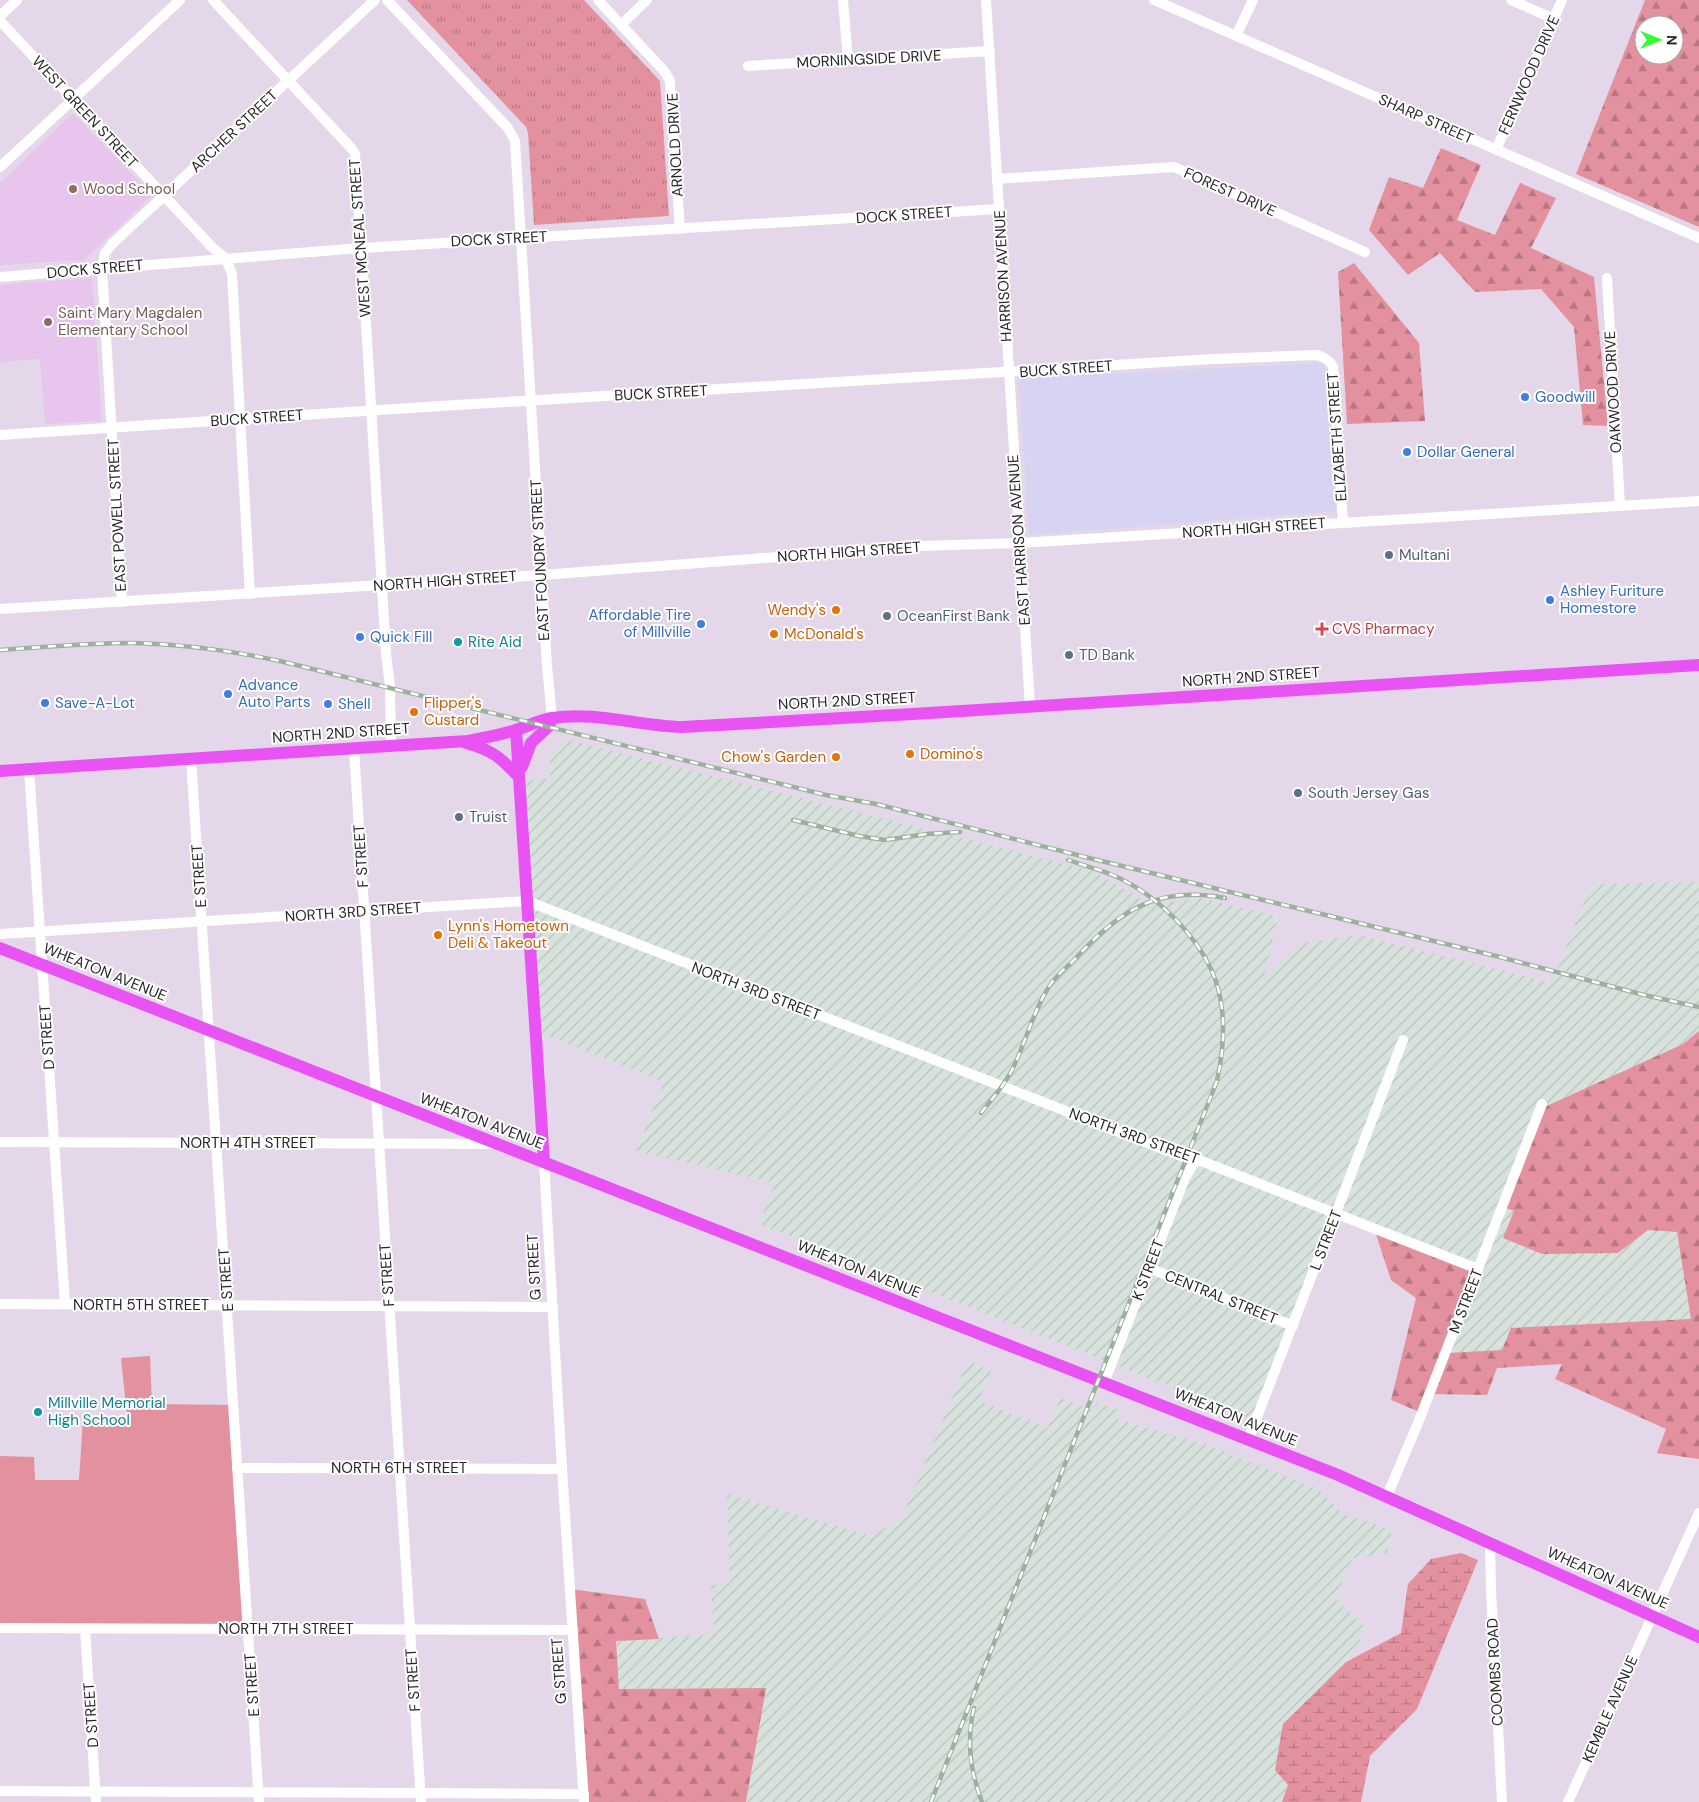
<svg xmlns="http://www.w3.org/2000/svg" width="1699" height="1802" viewBox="0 0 1699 1802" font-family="'DM Sans',sans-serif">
<defs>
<pattern id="industrial-furrows" width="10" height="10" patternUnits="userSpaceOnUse" patternTransform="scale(1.25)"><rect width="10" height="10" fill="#d8e2dd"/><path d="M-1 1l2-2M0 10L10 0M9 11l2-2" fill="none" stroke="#b9c2be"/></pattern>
<pattern id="grass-tufts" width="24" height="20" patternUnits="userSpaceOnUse" patternTransform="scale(1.25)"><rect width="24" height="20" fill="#e3919f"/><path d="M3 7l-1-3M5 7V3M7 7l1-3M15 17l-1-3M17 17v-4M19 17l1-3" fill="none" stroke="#b87682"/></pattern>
<pattern id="forest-firs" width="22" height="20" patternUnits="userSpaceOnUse" patternTransform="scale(1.25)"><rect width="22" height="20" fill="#e3919f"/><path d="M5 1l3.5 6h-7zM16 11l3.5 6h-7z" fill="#b87682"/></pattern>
<pattern id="wetland-marsh" width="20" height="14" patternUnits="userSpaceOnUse" patternTransform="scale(1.25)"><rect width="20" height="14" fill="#e3919f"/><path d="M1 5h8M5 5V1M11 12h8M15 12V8" fill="none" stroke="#b87682"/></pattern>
</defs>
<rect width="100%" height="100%" fill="#e5d7ea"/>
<!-- industrial -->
<g fill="url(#industrial-furrows)">
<polygon points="568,740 1094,871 1151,905 1199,898 1278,916 1264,978 1303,943 1359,935 1552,983 1591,884 1699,882 1699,1031 1503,1207 1618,1253 1649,1230 1677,1232 1692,1319 1511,1328 1502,1350 1446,1353 1477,1274 1337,1215 1254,1420 759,1224 775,1183 636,1151 664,1082 536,1031 519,780 550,779 550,753"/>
<polygon points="968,1360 991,1371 979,1401 1048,1428 1060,1398 1093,1410 1097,1402 1120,1411 1117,1419 1210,1446 1318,1489 1343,1514 1392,1530 1387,1553 1353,1558 1335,1599 1367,1629 1346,1662 1283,1724 1288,1785 1282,1802 746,1802 766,1688 619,1689 616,1641 714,1634 711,1585 730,1583 727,1494 871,1536 901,1519"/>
</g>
<!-- education -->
<g fill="#e7c5ed">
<polygon points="73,113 152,195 84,260 0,265 0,183"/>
<polygon points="92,278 102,421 45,424 40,359 0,362 0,285"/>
</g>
<!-- medical -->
<polygon fill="#d7d3f2" points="1324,363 1336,511 1029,535 1019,378"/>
<!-- grass -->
<polygon fill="url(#grass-tufts)" points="407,0 584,0 660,81 669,216 534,225 528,133 526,127"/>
<!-- forest -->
<g fill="url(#forest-firs)" fill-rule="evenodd">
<path d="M1645,0H1699V227L1576,174ZM1644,25H1674V55H1644Z"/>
<polygon points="1441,148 1481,165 1457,220 1495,235 1520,183 1556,198 1531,248 1594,277 1608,426 1583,425 1574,327 1541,289 1475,292 1440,253 1408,275 1369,230 1389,177 1423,188"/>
<polygon points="1354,263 1419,343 1425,421 1347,424 1338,272"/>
<polygon points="1699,1031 1699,1459 1657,1453 1666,1429 1555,1379 1562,1364 1497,1368 1487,1395 1430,1394 1422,1413 1391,1400 1416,1298 1391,1280 1375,1231 1477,1274 1447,1353 1502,1350 1511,1328 1691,1319 1677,1232 1648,1230 1618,1253 1542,1254 1503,1238 1514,1211 1503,1207 1538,1110 1683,1044"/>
<polygon points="570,1589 645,1599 659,1639 616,1641 619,1689 766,1688 746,1802 584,1802"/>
</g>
<!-- wetland -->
<polygon fill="url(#wetland-marsh)" points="1461,1553 1478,1560 1417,1709 1370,1756 1361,1802 1282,1802 1288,1785 1275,1770 1283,1724 1346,1662 1401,1633 1408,1584 1431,1559"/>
<!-- park -->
<polygon fill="#e3919f" points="150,1356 152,1404 230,1405 246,1629 0,1629 0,1456 34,1457 35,1480 79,1480 83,1419 127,1416 121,1358"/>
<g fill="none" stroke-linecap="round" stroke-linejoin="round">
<!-- minor -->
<g stroke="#fff" stroke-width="10">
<polyline points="213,0 352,149 355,154 368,356 386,654 390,687 391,746"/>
<polyline points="387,0 508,128 515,141 547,666 552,718"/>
<polyline points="598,0 665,72 670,81 680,229"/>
<polyline points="843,0 848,60"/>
<polyline points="986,0 1030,707"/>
<polyline points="1154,0 1699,238"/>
<polyline points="1511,0 1554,19"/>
<polyline points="0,16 17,0"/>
<polyline points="0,21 212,247 226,259 232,274 250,594"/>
<polyline points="621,25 647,0"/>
<polyline points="1236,36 1253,0"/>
<polyline points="748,66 990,51"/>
<polyline points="1496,150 1562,0"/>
<polyline points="0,167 180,0"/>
<polyline points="997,179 1174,167 1365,252"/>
<polyline points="0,277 361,248 999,209"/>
<polyline points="1607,278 1620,506"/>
<path d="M0,435L440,406L1214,359L1317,355C1324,357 1330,360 1333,367L1343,522"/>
<polyline points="122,602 102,269 105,253 113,243 375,0"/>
<polyline points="0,609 542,575 922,546 1020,543 1699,501"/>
<polyline points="354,749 421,1802"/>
<polyline points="191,759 259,1802"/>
<polyline points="29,769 65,1304"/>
<polyline points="0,934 527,901 1186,1158 1196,1159 1478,1269"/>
<polyline points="0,1142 494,1144"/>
<polyline points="544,1162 562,1469 584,1802"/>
<polyline points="1149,1268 1293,1326"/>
<polyline points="0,1304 553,1307"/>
<polyline points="1104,1383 1185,1178 1196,1159"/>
<polyline points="1248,1440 1403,1040"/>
<polyline points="237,1468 562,1469"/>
<polyline points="1387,1496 1418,1423 1542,1104"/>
<polyline points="1490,1542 1491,1591 1502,1802"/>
<polyline points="0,1628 573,1630"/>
<polyline points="85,1629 96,1802"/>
<polyline points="0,1791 584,1794"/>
<polyline points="1568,1802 1699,1513"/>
</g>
<!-- major -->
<g stroke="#e953f3" stroke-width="12">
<polyline points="516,730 544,1162"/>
<path d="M466,743C492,750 500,757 519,777"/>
<polyline points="522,767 531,743 549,726 552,718"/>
<path d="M0,771L467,741C483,738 500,735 516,730C528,726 539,720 552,718C596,711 639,726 682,727L913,714L1699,665"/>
<polyline points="0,948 1338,1475 1699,1637"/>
</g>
<!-- rail casing -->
<g stroke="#9ab29b" stroke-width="4.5">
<g id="rail">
<path d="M0,650C44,647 89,643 133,643C183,644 232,651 280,661L826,795L876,804L1089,858L1496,956L1644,995L1699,1007"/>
<polyline points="793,820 859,836 885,840 927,834 960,832"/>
<path d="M981,1113C992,1099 1004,1086 1012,1070C1025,1044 1032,1015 1047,990C1054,977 1065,969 1075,959C1119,911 1157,885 1225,898"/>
<path d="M974,1708C966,1741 970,1771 982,1802"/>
<path d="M931,1802L1217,1081C1223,1053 1226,1026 1220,997C1211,948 1163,899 1119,878C1103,870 1085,866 1068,860"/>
</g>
</g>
<!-- rail -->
<use href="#rail" stroke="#fff" stroke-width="2.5" stroke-dasharray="8" stroke-linecap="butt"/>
</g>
<!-- markers -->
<g fill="#8d6e63" stroke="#fff" stroke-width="2">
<circle cx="73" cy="189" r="5"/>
<circle cx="48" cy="322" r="5"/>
</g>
<g fill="#3f7fe0" stroke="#fff" stroke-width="2">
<circle cx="1525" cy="397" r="5"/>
<circle cx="1407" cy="452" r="5"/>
<circle cx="1550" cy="600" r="5"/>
<circle cx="701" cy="624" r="5"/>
<circle cx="360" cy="637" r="5"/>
<circle cx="228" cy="694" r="5"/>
<circle cx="45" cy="703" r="5"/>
<circle cx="328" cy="704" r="5"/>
</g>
<g fill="#5c6f8a" stroke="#fff" stroke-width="2">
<circle cx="1389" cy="555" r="5"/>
<circle cx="887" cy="616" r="5"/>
<circle cx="1069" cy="655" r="5"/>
<circle cx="1298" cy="793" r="5"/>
<circle cx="459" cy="817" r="5"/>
</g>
<g fill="#e8710a" stroke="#fff" stroke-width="2">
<circle cx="836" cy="610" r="5"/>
<circle cx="774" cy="634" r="5"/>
<circle cx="414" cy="712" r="5"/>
<circle cx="910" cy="754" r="5"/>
<circle cx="836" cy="757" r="5"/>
<circle cx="438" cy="935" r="5"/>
</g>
<path fill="#e0444e" stroke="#fff" stroke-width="2" d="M1319.5 621.5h5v5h5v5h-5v5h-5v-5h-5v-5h5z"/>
<g fill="#0f9aa8" stroke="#fff" stroke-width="2">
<circle cx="458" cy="642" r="5"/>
<circle cx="38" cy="1412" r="5"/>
</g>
<g text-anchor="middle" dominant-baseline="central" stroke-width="4" stroke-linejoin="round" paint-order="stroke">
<!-- street labels -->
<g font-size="15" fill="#272727" stroke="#fff">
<text transform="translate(869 59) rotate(-3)">MORNINGSIDE DRIVE</text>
<text transform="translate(1529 75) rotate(-66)">FERNWOOD DRIVE</text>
<text transform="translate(85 112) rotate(47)">WEST GREEN STREET</text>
<text transform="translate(1426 119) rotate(24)">SHARP STREET</text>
<text transform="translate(234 131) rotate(-43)">ARCHER STREET</text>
<text transform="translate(675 145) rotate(-93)">ARNOLD DRIVE</text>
<text transform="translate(1230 192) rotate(24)">FOREST DRIVE</text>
<text transform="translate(904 215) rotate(-4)">DOCK STREET</text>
<text transform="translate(360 238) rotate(-94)">WEST MCNEAL STREET</text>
<text transform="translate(499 239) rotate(-3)">DOCK STREET</text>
<text transform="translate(95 269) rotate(-5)">DOCK STREET</text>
<text transform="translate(1003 276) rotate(-93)">HARRISON AVENUE</text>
<text transform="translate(1066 369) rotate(-4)">BUCK STREET</text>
<text transform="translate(1613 392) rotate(-93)">OAKWOOD DRIVE</text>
<text transform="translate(661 393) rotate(-3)">BUCK STREET</text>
<text transform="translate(257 418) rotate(-4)">BUCK STREET</text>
<text transform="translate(1337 437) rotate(-94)">ELIZABETH STREET</text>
<text transform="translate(117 515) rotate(-93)">EAST POWELL STREET</text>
<text transform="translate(1254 528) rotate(-4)">NORTH HIGH STREET</text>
<text transform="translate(1019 540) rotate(-94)">EAST HARRISON AVENUE</text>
<text transform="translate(849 552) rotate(-4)">NORTH HIGH STREET</text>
<text transform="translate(540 560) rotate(-93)">EAST FOUNDRY STREET</text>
<text transform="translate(445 581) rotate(-4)">NORTH HIGH STREET</text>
<text transform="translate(1251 677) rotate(-4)">NORTH 2ND STREET</text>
<text transform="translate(847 701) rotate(-3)">NORTH 2ND STREET</text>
<text transform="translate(341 733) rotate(-4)">NORTH 2ND STREET</text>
<text transform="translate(361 856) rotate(-94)">F STREET</text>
<text transform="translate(199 876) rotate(-94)">E STREET</text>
<text transform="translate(353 912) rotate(-4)">NORTH 3RD STREET</text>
<text transform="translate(105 972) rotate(22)">WHEATON AVENUE</text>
<text transform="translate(756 991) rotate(21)">NORTH 3RD STREET</text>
<text transform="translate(47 1037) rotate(-94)">D STREET</text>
<text transform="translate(482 1121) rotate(21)">WHEATON AVENUE</text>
<text transform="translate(1134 1136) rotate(20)">NORTH 3RD STREET</text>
<text x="248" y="1143">NORTH 4TH STREET</text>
<text transform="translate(1326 1240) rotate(-69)">L STREET</text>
<text transform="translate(534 1267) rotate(-93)">G STREET</text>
<text transform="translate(859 1269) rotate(22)">WHEATON AVENUE</text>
<text transform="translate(1148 1270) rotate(-69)">K STREET</text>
<text transform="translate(387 1275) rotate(-94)">F STREET</text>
<text transform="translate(226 1280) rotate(-94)">E STREET</text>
<text transform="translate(1221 1297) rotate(22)">CENTRAL STREET</text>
<text transform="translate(1466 1301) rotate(-69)">M STREET</text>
<text x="141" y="1305">NORTH 5TH STREET</text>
<text transform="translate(1236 1417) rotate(22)">WHEATON AVENUE</text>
<text x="399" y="1468">NORTH 6TH STREET</text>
<text transform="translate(1608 1578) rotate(24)">WHEATON AVENUE</text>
<text x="286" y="1629">NORTH 7TH STREET</text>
<text transform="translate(559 1671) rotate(-94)">G STREET</text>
<text transform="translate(1495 1672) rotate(-93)">COOMBS ROAD</text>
<text transform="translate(413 1680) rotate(-94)">F STREET</text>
<text transform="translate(252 1685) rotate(-94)">E STREET</text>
<text transform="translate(1610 1709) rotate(-66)">KEMBLE AVENUE</text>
<text transform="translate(91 1715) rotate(-94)">D STREET</text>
</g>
<!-- education labels -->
<g font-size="15" fill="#785e54" stroke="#fff" text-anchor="start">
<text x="83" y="189">Wood School</text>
<text x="58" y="313">Saint Mary Magdalen<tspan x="58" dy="17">Elementary School</tspan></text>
</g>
<!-- shop labels -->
<g font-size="15" fill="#366cbe" stroke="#fff" text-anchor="start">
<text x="1535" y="397">Goodwill</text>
<text x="1417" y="452">Dollar General</text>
<text x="1560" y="591">Ashley Furiture<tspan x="1560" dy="17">Homestore</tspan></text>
<text x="691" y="615" text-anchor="end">Affordable Tire<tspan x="691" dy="17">of Millville</tspan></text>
<text x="370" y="637">Quick Fill</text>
<text x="238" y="685">Advance<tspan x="238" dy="17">Auto Parts</tspan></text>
<text x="55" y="703">Save-A-Lot</text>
<text x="338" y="704">Shell</text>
</g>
<!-- service labels -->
<g font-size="15" fill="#4e5e75" stroke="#fff" text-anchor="start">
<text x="1399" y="555">Multani</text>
<text x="897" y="616">OceanFirst Bank</text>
<text x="1079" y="655">TD Bank</text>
<text x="1308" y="793">South Jersey Gas</text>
<text x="469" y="817">Truist</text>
</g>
<!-- food labels -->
<g font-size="15" fill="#c56008" stroke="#fff" text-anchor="start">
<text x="826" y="610" text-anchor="end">Wendy's</text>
<text x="784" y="634">McDonald's</text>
<text x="424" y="703">Flipper's<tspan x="424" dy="17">Custard</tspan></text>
<text x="920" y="754">Domino's</text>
<text x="826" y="757" text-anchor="end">Chow's Garden</text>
<text x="448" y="926">Lynn's Hometown<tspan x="448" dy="17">Deli &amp; Takeout</tspan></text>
</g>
<!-- health labels -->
<g font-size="15" fill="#be3a42" stroke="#fff" text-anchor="start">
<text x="1332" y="629">CVS Pharmacy</text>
</g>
<!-- culture labels -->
<g font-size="15" fill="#0d838f" stroke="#fff" text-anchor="start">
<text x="468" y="642">Rite Aid</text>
<text x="48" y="1403">Millville Memorial<tspan x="48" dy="17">High School</tspan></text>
</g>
</g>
<!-- north arrow -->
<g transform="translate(1659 40) rotate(91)"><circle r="24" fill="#ffffff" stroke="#a9a9a9"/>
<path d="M0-4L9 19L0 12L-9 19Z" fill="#34fe31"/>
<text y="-8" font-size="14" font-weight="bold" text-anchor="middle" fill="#272727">N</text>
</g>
</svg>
